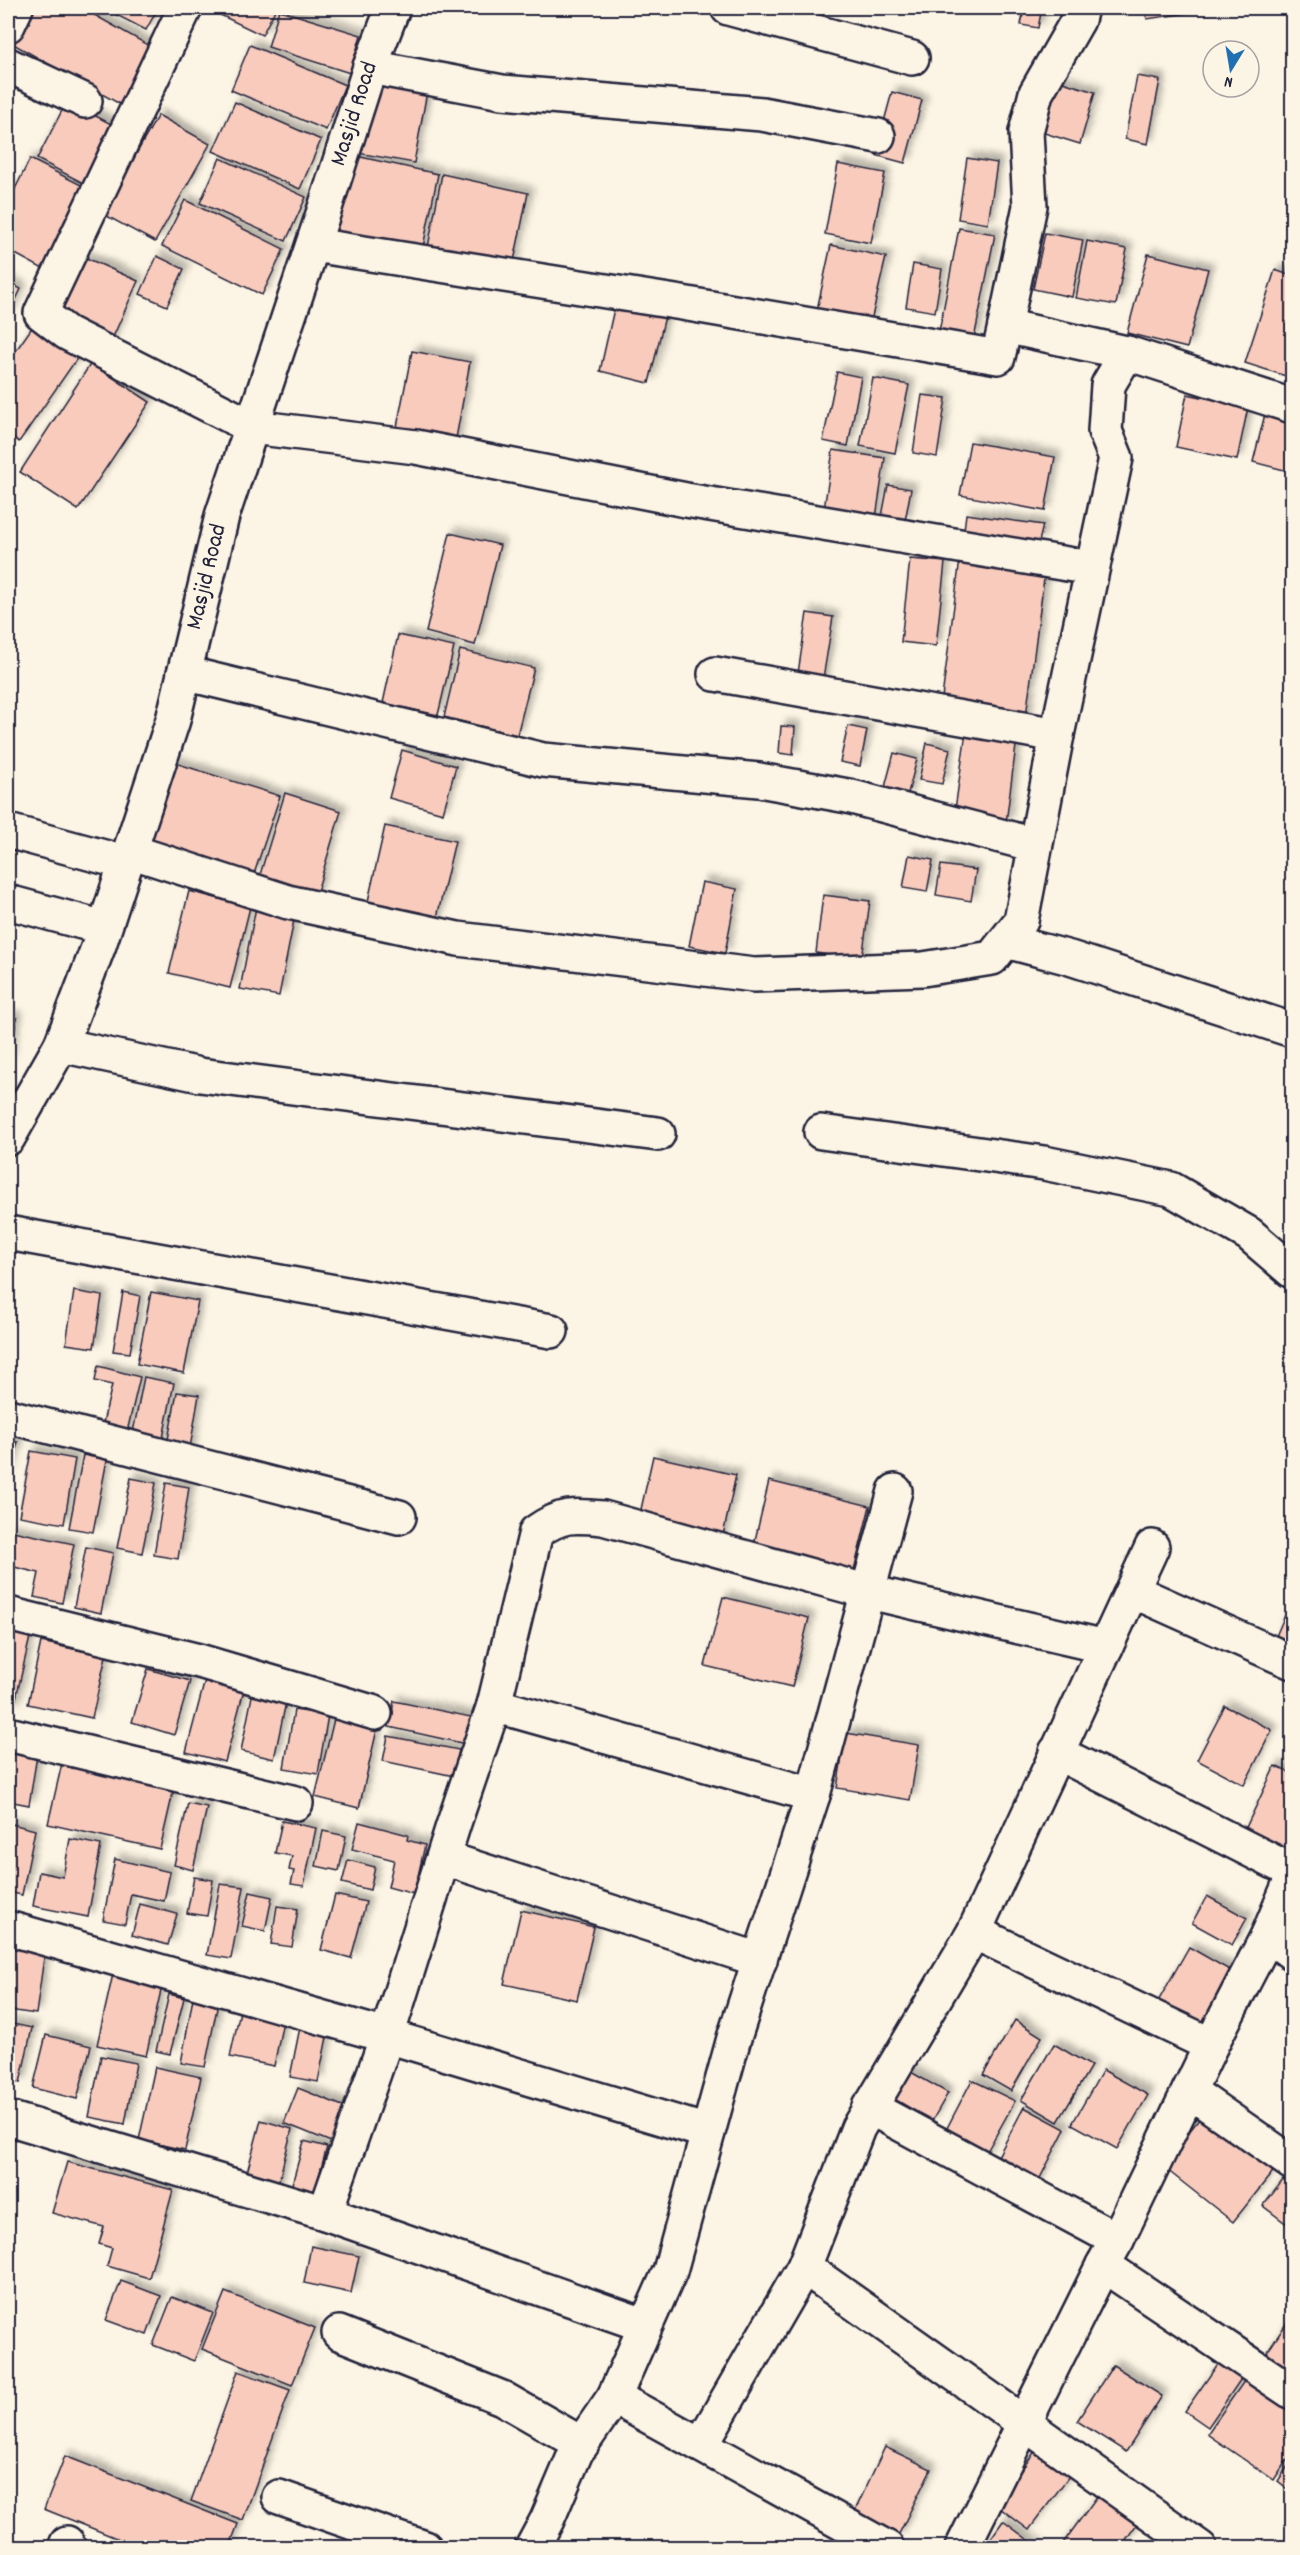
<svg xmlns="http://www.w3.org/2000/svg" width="1300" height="2555" viewBox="0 0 1300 2555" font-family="Dekko,sans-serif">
<defs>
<filter id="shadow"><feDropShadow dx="5.5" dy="-5.5" stdDeviation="3" flood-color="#0004"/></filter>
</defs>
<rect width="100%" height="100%" fill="#fcf5e5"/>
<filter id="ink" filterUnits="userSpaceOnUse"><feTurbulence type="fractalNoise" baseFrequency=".0167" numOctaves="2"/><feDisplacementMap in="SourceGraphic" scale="12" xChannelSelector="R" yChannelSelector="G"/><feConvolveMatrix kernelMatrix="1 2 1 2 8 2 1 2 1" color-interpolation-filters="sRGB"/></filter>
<g filter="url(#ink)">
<!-- building -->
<g fill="#f8cbbc" stroke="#22223b" stroke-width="1.5" filter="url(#shadow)">
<polygon points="27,8 82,8 157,50 125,107 8,41"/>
<polygon points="105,8 158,8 146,30 105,9"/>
<polygon points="206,8 276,8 262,35"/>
<polygon points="1024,8 1042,8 1038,28 1021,25"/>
<polygon points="1145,8 1194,8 1194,12 1147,19"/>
<polygon points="279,10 361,35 350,73 268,47"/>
<polygon points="250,45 345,85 326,130 231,90"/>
<polygon points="373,75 428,86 414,163 358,153"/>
<polygon points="1137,76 1160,80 1148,144 1125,139"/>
<polygon points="1056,80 1095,92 1080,144 1041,132"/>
<polygon points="892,92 922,100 905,163 875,155"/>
<polygon points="67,101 115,126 85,184 37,159"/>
<polygon points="235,102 321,140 300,189 213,151"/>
<polygon points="158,115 210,144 155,242 103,214"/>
<polygon points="347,154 438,174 422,252 330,233"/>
<polygon points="220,158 306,197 286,241 200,203"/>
<polygon points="967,158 997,163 988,224 958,219"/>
<polygon points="30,159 85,187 43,269 8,250 8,203"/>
<polygon points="838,164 885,173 871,243 825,234"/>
<polygon points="442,174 528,193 513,266 428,247"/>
<polygon points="185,200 284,249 262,295 162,246"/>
<polygon points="959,228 995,234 974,339 939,332"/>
<polygon points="1045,233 1083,240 1072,297 1033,289"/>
<polygon points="1087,241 1127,249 1116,305 1076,298"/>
<polygon points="831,245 886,257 871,321 817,310"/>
<polygon points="1148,254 1208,269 1187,348 1127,333"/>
<polygon points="157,256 184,269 167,306 140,294"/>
<polygon points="84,257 138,281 109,346 54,321"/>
<polygon points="913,264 942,269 935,312 906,307"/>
<polygon points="1275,270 1292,276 1292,378 1245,363"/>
<polygon points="8,282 21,289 8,316"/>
<polygon points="616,300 666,312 649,383 600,371"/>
<polygon points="33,326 78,357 19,442 8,433 8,362"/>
<polygon points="412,351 470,362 455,444 396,432"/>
<polygon points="91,363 150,402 78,510 20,472"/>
<polygon points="837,372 861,377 848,446 823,441"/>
<polygon points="873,378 909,385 895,453 860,446"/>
<polygon points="1187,394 1248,407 1237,460 1176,447"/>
<polygon points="922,395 946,398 937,457 913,453"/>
<polygon points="1265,414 1292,420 1292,472 1253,462"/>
<polygon points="970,442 1055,457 1045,511 960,495"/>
<polygon points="833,450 885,458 875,524 823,516"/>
<polygon points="888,485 911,489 905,521 882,516"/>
<polygon points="966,514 1043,525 1039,542 964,530"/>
<polygon points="450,533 500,545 475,645 426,632"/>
<polygon points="910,559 945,562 936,646 901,642"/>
<polygon points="960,559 1045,571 1025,724 940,713"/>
<polygon points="807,613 833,617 821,691 796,687"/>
<polygon points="398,635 454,647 438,715 383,703"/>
<polygon points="460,650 534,668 517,735 444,717"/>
<polygon points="781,726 795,727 793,755 779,753"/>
<polygon points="848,726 867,730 860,766 840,762"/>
<polygon points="966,732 1017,738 1006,823 954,817"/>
<polygon points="927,743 950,749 942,784 919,780"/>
<polygon points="402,750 456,766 443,813 389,798"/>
<polygon points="894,753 917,759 907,797 884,791"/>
<polygon points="172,762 280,796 254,874 148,839"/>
<polygon points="285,793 341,811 316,895 259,878"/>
<polygon points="385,826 455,841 435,926 366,910"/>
<polygon points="909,855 933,860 927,892 903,888"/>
<polygon points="941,865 976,870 971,901 936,895"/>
<polygon points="702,882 737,889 725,953 689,946"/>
<polygon points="189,891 250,907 230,988 169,973"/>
<polygon points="823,895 870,901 862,959 816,953"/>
<polygon points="256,907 295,915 279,996 240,989"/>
<polygon points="8,1016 17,1018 8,1063"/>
<polygon points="74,1291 102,1296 94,1348 66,1344"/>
<polygon points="123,1292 140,1296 130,1353 113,1351"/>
<polygon points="151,1292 198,1301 184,1373 137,1364"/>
<polygon points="98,1366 140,1377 126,1436 101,1431 112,1385 95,1381"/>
<polygon points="144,1377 174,1383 162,1443 132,1437"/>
<polygon points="177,1392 199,1395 189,1454 166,1450"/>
<polygon points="8,1440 18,1442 9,1474 8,1474"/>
<polygon points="31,1451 75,1459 64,1524 19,1516"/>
<polygon points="83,1455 107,1460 93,1532 69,1528"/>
<polygon points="653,1456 736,1475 721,1545 637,1527"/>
<polygon points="131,1478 156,1483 142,1553 117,1548"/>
<polygon points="769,1481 870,1506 851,1582 751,1557"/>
<polygon points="166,1483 189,1487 178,1559 154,1555"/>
<polygon points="8,1530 74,1544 62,1603 34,1597 39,1573 10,1566 8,1576"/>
<polygon points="86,1547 113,1553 101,1613 74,1607"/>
<polygon points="723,1597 809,1618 792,1687 705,1666"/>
<polygon points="1292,1599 1292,1643 1276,1636"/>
<polygon points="8,1632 30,1637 14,1707 8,1706"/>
<polygon points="41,1642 106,1656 92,1718 28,1704"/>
<polygon points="148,1669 190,1681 174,1735 132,1722"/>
<polygon points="205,1680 244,1690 225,1762 186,1752"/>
<polygon points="252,1696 286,1702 274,1759 241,1751"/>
<polygon points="394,1701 471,1717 466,1744 389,1727"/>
<polygon points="1225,1706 1272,1730 1244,1785 1197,1760"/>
<polygon points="294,1710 328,1715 318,1774 284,1768"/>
<polygon points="335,1715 378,1725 359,1808 315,1797"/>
<polygon points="846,1733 919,1745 910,1800 837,1788"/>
<polygon points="388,1736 459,1750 454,1776 383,1761"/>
<polygon points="8,1744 38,1749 29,1805 8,1801"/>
<polygon points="63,1759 175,1784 160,1849 48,1824"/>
<polygon points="1275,1766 1292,1774 1292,1846 1287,1857 1242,1836"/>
<polygon points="188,1803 207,1807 193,1870 174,1865"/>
<polygon points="282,1821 316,1828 304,1886 291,1884 294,1871 289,1870 292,1856 275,1853"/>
<polygon points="359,1822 408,1835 407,1840 425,1845 414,1894 388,1887 394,1860 352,1849"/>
<polygon points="8,1823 35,1830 22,1895 8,1892"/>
<polygon points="323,1831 346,1836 339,1871 316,1866"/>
<polygon points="70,1839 101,1845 88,1917 33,1906 39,1872 63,1877"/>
<polygon points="115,1859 170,1872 164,1901 131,1894 125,1924 103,1920"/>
<polygon points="348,1860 375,1867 370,1890 342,1883"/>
<polygon points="194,1877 213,1880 207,1916 187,1913"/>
<polygon points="220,1884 244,1887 231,1959 207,1955"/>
<polygon points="250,1892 272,1897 265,1931 242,1926"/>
<polygon points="335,1895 366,1902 351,1958 321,1950"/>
<polygon points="1207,1896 1247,1918 1232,1945 1192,1923"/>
<polygon points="140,1904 177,1914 168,1945 132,1935"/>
<polygon points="277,1906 298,1909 292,1947 271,1944"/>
<polygon points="521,1910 594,1927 577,2000 504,1984"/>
<polygon points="13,1945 45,1950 36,2014 8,2010 8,1979"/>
<polygon points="1189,1947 1233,1972 1200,2030 1156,2005"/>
<polygon points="113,1974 162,1986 146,2056 97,2045"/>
<polygon points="169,1994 184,1998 170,2054 156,2051"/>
<polygon points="193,1998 218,2003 205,2067 181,2063"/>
<polygon points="242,2002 285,2011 274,2066 230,2057"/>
<polygon points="1015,2020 1042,2037 1011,2091 983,2075"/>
<polygon points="301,2022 329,2027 318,2082 290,2077"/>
<polygon points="8,2023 32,2028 20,2083 8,2080"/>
<polygon points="46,2035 91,2046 77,2099 33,2088"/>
<polygon points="1054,2044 1091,2066 1058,2122 1021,2100"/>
<polygon points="101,2056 136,2063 125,2124 89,2117"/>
<polygon points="155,2067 201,2077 185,2150 139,2140"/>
<polygon points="902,2067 948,2093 932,2121 886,2094"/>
<polygon points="1103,2070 1148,2095 1117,2149 1072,2124"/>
<polygon points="972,2080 1015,2101 985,2155 947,2128"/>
<polygon points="298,2088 345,2107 331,2142 284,2123"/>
<polygon points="1024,2107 1065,2129 1035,2188 993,2166"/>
<polygon points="1204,2113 1275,2169 1233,2222 1162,2166"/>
<polygon points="261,2120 292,2129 277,2188 245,2180"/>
<polygon points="304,2141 327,2147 312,2201 289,2195"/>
<polygon points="67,2162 173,2190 149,2278 107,2266 112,2248 99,2244 104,2227 52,2213"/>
<polygon points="1283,2180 1292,2187 1292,2228 1263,2206"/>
<polygon points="311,2246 359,2256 351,2293 304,2283"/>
<polygon points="121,2281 161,2296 147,2335 106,2320"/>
<polygon points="225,2292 315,2328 292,2385 202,2349"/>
<polygon points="172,2297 213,2313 194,2361 153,2345"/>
<polygon points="1292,2315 1292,2372 1266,2354"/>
<polygon points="1220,2361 1243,2376 1208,2427 1185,2411"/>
<polygon points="1113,2365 1162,2396 1126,2452 1077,2421"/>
<polygon points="238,2371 290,2390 243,2520 191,2501"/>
<polygon points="1247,2377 1292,2408 1292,2452 1274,2480 1207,2434"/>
<polygon points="885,2447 931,2469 897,2538 852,2517"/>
<polygon points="1038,2447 1072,2472 1029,2530 996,2505"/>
<polygon points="65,2456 238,2524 229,2548 141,2548 44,2509"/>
<polygon points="1292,2460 1292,2492 1278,2481"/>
<polygon points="1098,2495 1137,2524 1120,2548 1063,2548 1061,2546"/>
<polygon points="1003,2521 1039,2548 984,2548"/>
</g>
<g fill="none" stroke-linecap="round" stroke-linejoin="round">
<!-- minor casing -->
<g stroke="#22223b" stroke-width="38">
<g id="minor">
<polyline points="185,8 41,313 67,333 252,427 416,447 686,500 1091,568"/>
<polyline points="728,8 912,58"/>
<polyline points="1081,8 1078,20 1036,93 1026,132 1030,206 1005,326 1127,353"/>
<polyline points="8,25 16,8"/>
<polyline points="8,65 85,101"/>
<polyline points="370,67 502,92 762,114 878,136"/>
<polyline points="313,245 682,303 998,357 1005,326"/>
<polyline points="184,673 543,760 759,780 848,796 1035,845"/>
<polyline points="715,674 1057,735"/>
<polyline points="8,831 126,863"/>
<polyline points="130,851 288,902 458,939 754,975 923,969 992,958 1021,921 1057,735 1116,458 1105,431 1108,385 1127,353 1292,406"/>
<polyline points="8,902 104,928"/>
<polyline points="1006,941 1070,958 1292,1030"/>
<polyline points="61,1045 200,1075 658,1134"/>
<polyline points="821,1132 1044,1163 1171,1189 1249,1234 1292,1271"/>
<path id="s1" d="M8,1138L61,1045L99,945L173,720L222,516L324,211L370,67L393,8"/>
<polyline points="8,1233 551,1331"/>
<polyline points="8,1416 399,1517"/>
<polyline points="1133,1591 1292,1662"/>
<polyline points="8,1614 199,1661 375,1713"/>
<polyline points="494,1705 813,1795"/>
<polyline points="8,1734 296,1803"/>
<polyline points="1056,1752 1292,1871"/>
<polyline points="444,1858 760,1960"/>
<polyline points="8,1928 387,2036 708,2132"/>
<polyline points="974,1932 1211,2045"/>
<polyline points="1268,1935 1292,1953"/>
<polyline points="1189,2091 1292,2163"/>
<polyline points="869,2107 1117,2240"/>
<polyline points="8,2118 325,2213 644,2325"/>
<path d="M325,2213L387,2036L453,1826L494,1705L536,1532C561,1514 573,1515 603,1518L869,1592L1106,1647"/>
<polyline points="1103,2265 1292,2392"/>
<polyline points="804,2267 1200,2548"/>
<polyline points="339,2333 502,2398 582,2444"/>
<polyline points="614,2397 887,2548"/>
<polyline points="701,2445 804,2267 858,2128 974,1932 1152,1547"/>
<polyline points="279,2497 425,2548"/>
<polyline points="65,2548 67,2543"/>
<polyline points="532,2548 547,2520 576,2452 614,2397 670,2271 734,2038 813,1795 895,1491"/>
<polyline points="962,2548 1103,2265 1117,2240 1211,2045 1268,1935 1292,1878"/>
</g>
</g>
<!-- minor -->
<use href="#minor" stroke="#fcf5e5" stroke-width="33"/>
</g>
</g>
<g text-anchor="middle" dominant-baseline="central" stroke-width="4.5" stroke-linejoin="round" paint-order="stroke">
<!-- street labels -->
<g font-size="24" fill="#22223b" stroke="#fcf5e5">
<text stroke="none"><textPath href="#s1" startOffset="1084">Masjid Road</textPath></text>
<text stroke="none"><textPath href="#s1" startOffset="598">Masjid Road</textPath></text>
</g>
</g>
<!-- margin -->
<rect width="1300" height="2555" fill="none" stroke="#fcf5e5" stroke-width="30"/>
<rect x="15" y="15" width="1270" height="2525" fill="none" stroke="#22223b" stroke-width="2" filter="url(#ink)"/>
<!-- north arrow -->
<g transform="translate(1231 69) rotate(191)"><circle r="28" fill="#fcf5e5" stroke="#a5a1a1" stroke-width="1.5"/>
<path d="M0-4.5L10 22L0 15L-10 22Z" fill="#1f6fb2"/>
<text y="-9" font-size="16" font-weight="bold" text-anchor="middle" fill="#22223b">N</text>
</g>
</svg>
